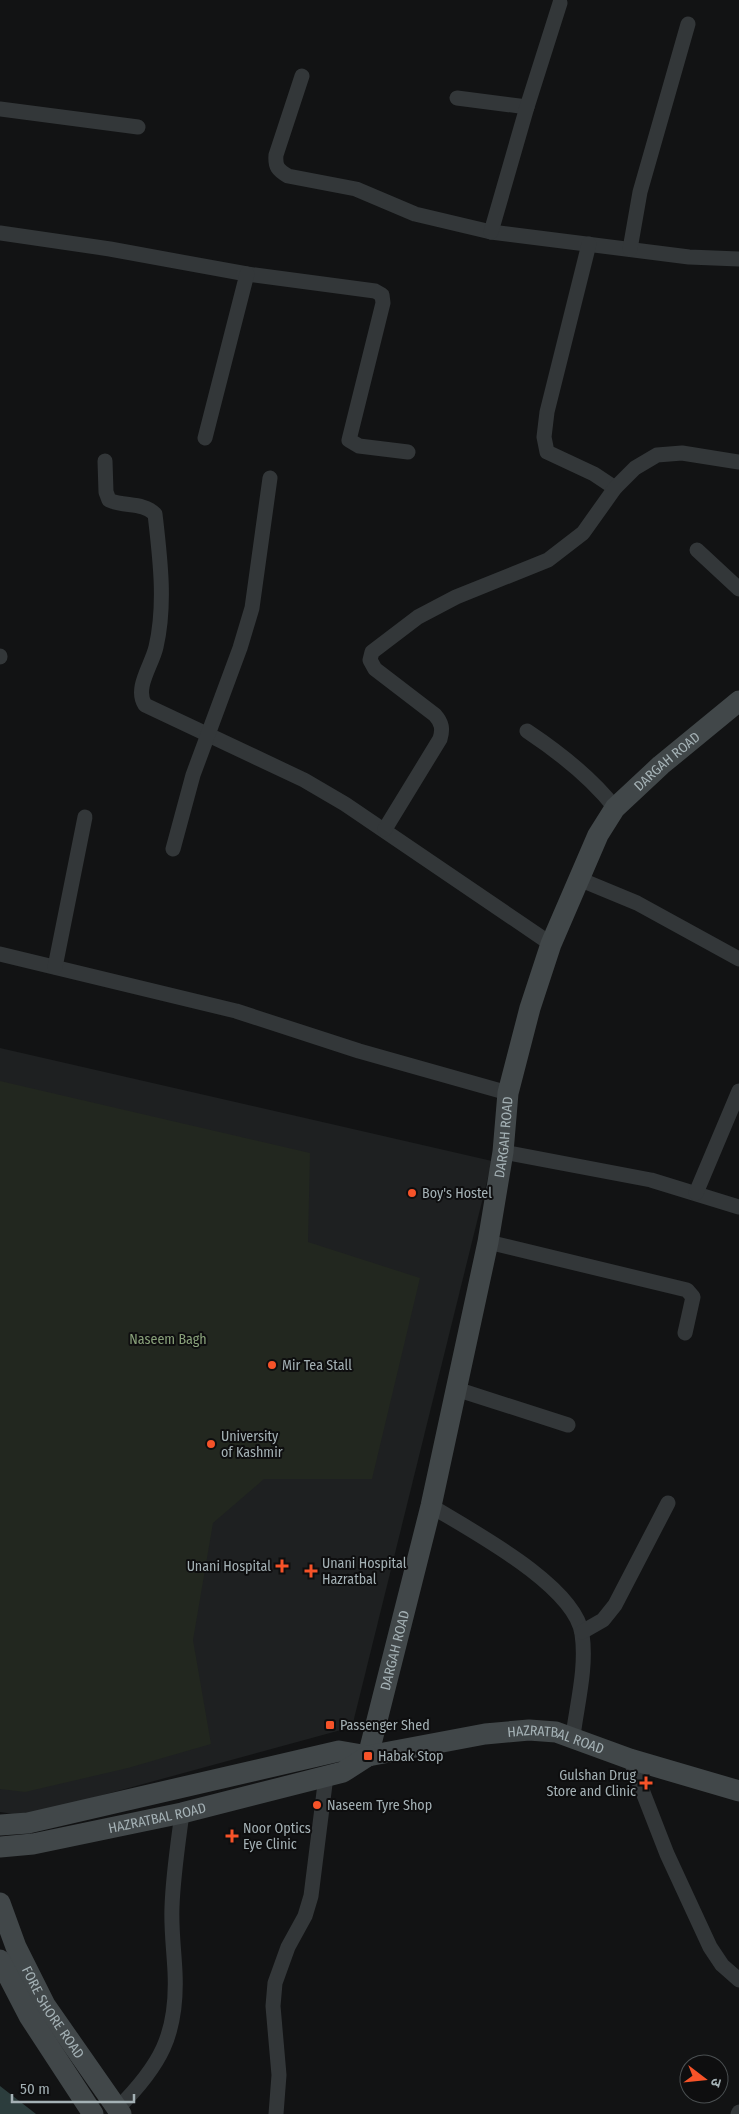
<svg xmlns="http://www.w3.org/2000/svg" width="739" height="2114" viewBox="0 0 739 2114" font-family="'Fira Sans Condensed','Noto Sans Devanagari',sans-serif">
<rect width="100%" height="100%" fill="#121314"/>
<!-- built -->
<polygon fill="#1e2021" points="0,1048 492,1161 352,1727 26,1816 0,1812"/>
<!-- green -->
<polygon fill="#22271f" points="0,1081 310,1153 308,1242 420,1278 372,1479 264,1479 213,1523 193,1640 211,1744 128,1768 25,1792 0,1789"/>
<!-- water -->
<polygon fill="#2c3d3d" points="0,2086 36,2114 0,2114"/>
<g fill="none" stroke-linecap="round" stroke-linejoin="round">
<!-- street -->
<g stroke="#333739" stroke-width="15">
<path d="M302,76L276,155C275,167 278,170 288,176L356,189L415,214L491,232L689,257L739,259"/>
<polyline points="457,98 527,107"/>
<polyline points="0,109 138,127"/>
<polyline points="491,232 527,107 560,3"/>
<polyline points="0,233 110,249 247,274 375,291 382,295 383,303 349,440 359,446 408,452"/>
<polyline points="589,244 547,412 544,437 547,452 594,474 615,488"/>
<polyline points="630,249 640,192 688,24"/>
<polyline points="205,438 247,274"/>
<path d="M105,461L106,492L109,500C124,507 143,502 155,514C160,558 166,604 156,647C152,665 134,688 145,705L304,780L345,804L551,944"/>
<polyline points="697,550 739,589"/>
<polyline points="0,657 0,656"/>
<path d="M527,731C560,753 591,777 615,808"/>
<path d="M385,829L440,739C443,729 442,723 435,715L375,669L370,660L372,652L418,617L456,597L548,560L583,533L615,488L635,468L657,455L682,453L739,462"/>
<polyline points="173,849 193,775 240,648 252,608 270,478"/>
<polyline points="579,879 637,903 739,959"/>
<polyline points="0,954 236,1011 359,1051 508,1093"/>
<polyline points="55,967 85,817"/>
<polyline points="503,1152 651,1180 739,1207"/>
<polyline points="696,1193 739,1091"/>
<polyline points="488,1242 687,1290 693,1297 685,1333"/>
<polyline points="456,1389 568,1425"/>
<path d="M431,1506C470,1530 575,1585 582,1634C587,1667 577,1704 573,1736"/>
<polyline points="582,1632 603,1620 615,1605 668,1503"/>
<polyline points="630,1759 667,1854 710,1947 722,1965 739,1980"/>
<path d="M117,2109C160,2066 178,2035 175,1972C174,1950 171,1929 172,1907C173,1876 178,1844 182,1813"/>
<polyline points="276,2114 279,2075 273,2006 275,1983 288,1947 305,1916 311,1896 326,1776"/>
<polyline points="738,2114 739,2112"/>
</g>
<!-- secondary -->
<g stroke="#414749" stroke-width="21">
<path id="s1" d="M368,1756L431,1506L488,1242L503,1152L508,1093L530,1008L551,944L598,835L615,808L661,765L739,701"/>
<path id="s2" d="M0,1825L28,1823L339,1751L368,1756L485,1734L529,1730L556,1732L630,1759L739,1791"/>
<path id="s3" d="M0,1847L33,1844L182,1813L343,1772L368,1756"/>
<path id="s4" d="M0,1903L16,1947L45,2005L121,2114"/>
<polyline points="0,1960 29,2016 93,2114"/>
</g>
</g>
<!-- markers -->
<g fill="#f65329" stroke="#0e0e0f" stroke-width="2">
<circle cx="412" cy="1193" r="5"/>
<circle cx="272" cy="1365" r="5"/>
<circle cx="211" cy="1444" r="5"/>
<path d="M279.5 1558.5h5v5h5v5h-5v5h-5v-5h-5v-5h5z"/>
<path d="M308.5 1563.5h5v5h5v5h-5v5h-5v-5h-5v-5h5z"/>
<rect x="325" y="1720" width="10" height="10" rx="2.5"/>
<rect x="363" y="1751" width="10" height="10" rx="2.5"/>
<path d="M643.5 1775.5h5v5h5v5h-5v5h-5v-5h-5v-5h5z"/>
<circle cx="317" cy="1805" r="5"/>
<path d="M229.5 1828.5h5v5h5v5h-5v5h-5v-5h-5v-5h5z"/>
</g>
<g text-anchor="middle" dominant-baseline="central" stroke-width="4" stroke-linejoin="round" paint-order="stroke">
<!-- street labels -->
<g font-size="14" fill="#a4b1b5" stroke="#0e0e0f">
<text stroke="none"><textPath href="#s1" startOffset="1054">DARGAH ROAD</textPath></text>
<text stroke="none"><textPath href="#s1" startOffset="634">DARGAH ROAD</textPath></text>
<text stroke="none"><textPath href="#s1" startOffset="109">DARGAH ROAD</textPath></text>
<text stroke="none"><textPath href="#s2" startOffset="568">HAZRATBAL ROAD</textPath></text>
<text stroke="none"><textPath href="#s3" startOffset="160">HAZRATBAL ROAD</textPath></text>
<text stroke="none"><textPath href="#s4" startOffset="122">FORE SHORE ROAD</textPath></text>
</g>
<!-- poi labels -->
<g font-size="14" fill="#a4b1b5" stroke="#0e0e0f" text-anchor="start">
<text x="422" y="1193">Boy's Hostel</text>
<text x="282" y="1365">Mir Tea Stall</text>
<text x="221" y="1436">University<tspan x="221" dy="16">of Kashmir</tspan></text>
<text x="322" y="1563">Unani Hospital<tspan x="322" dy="16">Hazratbal</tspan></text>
<text x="271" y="1566" text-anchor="end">Unani Hospital</text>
<text x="340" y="1725">Passenger Shed</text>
<text x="378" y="1756">Habak Stop</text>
<text x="636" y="1775" text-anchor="end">Gulshan Drug<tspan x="636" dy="16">Store and Clinic</tspan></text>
<text x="327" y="1805">Naseem Tyre Shop</text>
<text x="243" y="1828">Noor Optics<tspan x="243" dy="16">Eye Clinic</tspan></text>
</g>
<!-- park labels -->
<g font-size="14" fill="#89a17a" stroke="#0e0e0f">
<text x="168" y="1339">Naseem Bagh</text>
</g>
</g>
<!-- north arrow -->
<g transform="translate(704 2079) rotate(106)"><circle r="24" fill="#0e0e0f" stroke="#4a4f51"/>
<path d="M0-4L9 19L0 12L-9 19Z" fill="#f65329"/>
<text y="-8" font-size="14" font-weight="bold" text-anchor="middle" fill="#a4b1b5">उ</text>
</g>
<!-- scale -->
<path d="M12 2094v8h122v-8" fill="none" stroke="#a4b1b5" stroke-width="2.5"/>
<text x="20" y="2094" font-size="15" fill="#a4b1b5" stroke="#0e0e0f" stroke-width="4" paint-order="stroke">50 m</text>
</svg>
